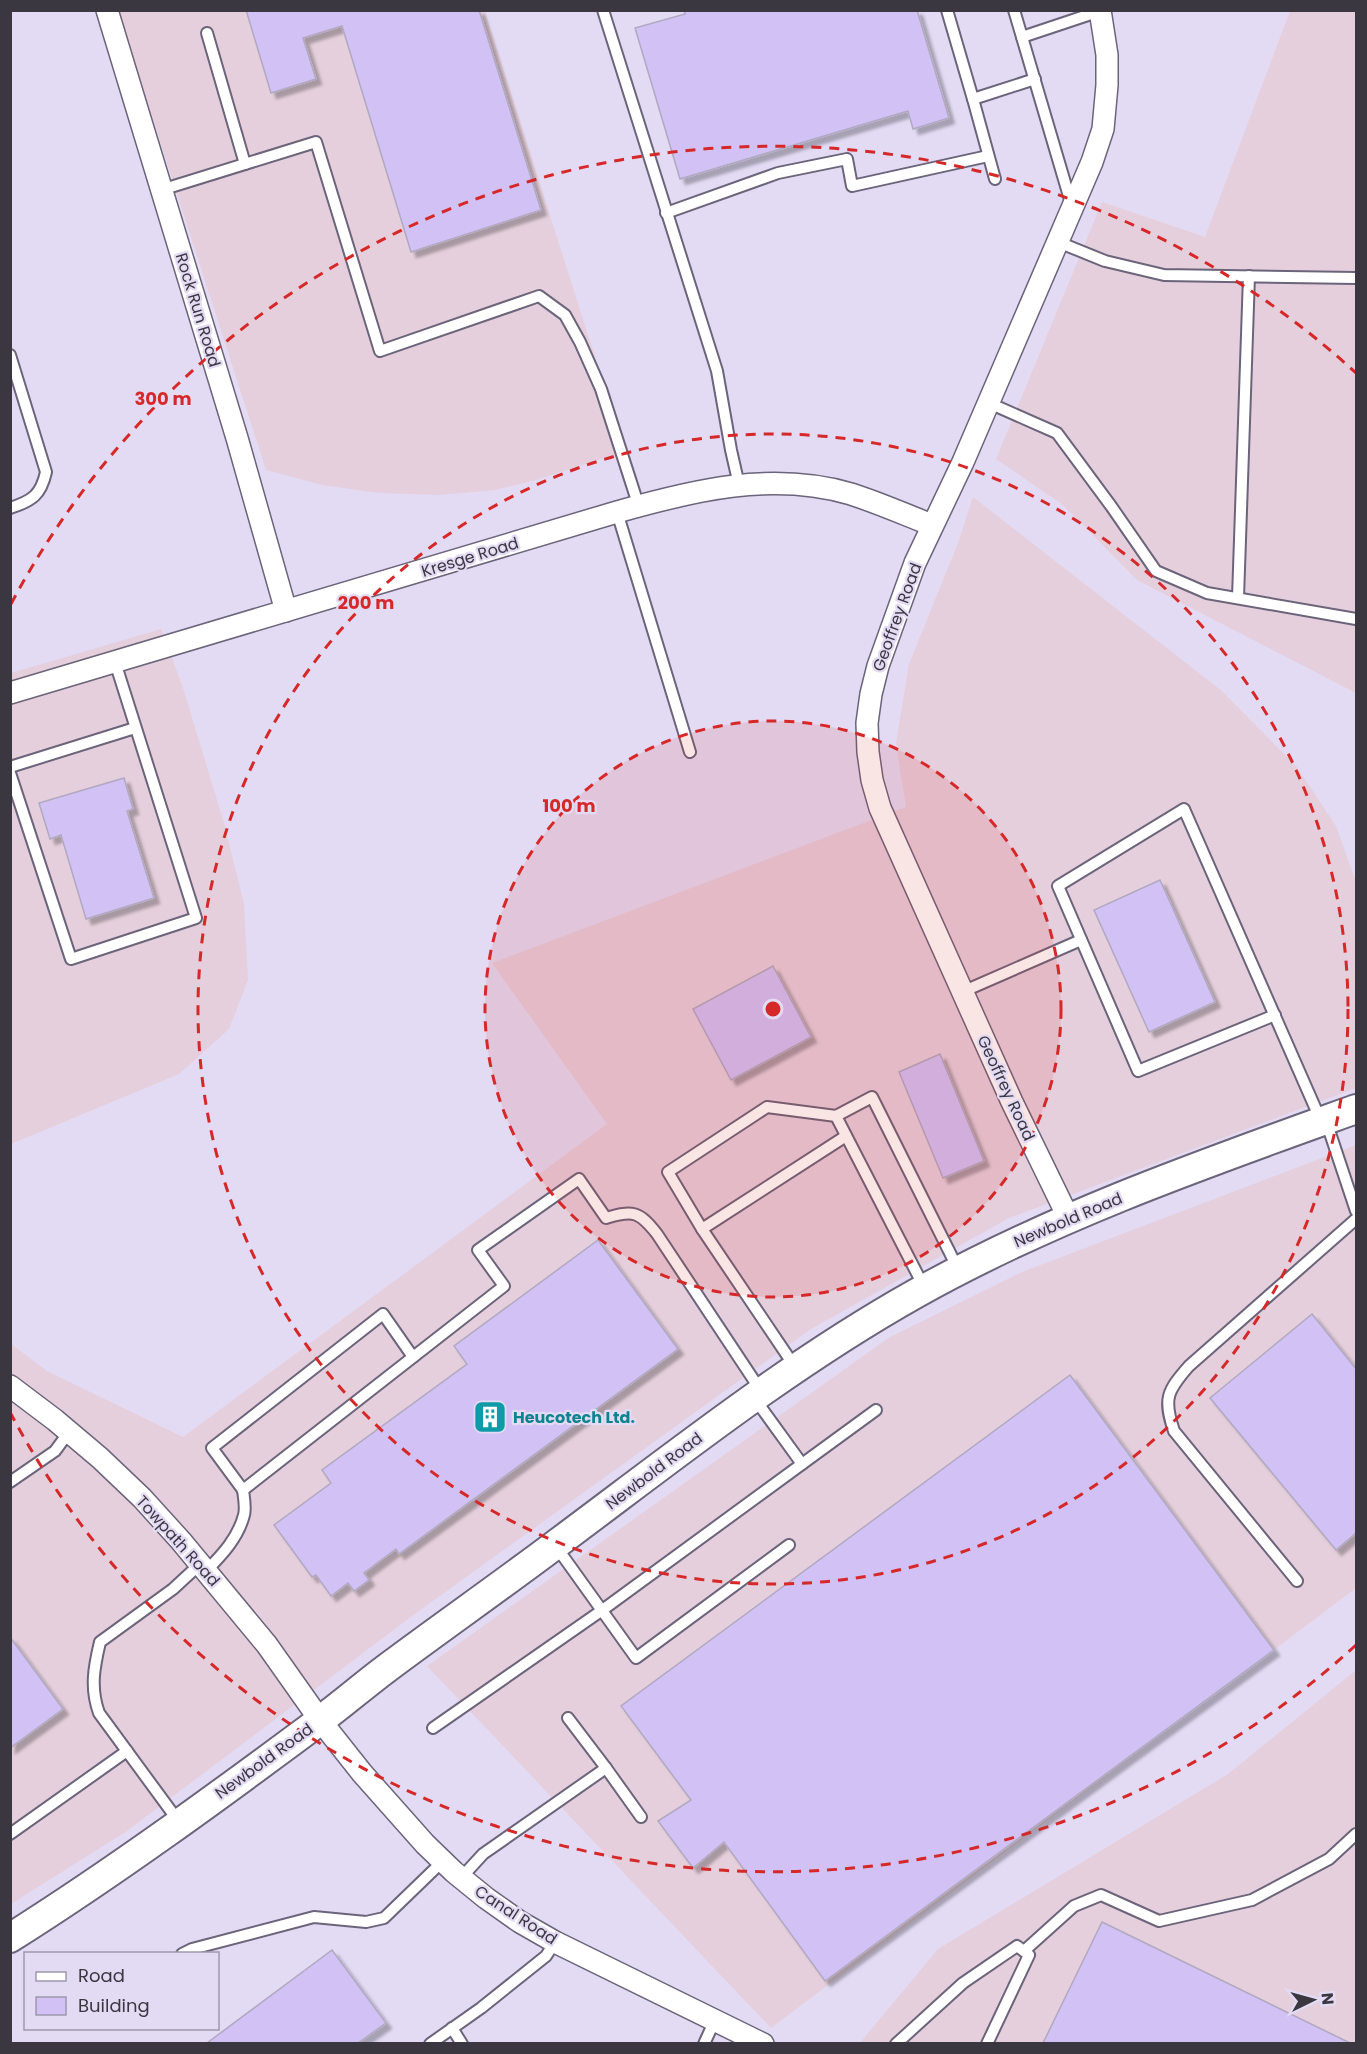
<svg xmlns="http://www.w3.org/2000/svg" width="1367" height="2054" viewBox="0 0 1367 2054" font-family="Poppins,sans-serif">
<defs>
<filter id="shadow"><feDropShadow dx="5.5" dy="5.5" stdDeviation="1.5" flood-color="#0004"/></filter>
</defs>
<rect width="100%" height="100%" fill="#e3dbf4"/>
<!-- industrial -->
<g fill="#e5cfdc">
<polygon points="118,11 485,11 625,451 536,480 495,490 439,495 379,493 322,485 266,470"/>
<polygon points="1290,11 1356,11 1356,693 1137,580 1063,505 996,459 1102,202 1205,237"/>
<polygon points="973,497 1222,691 1296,766 1336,826 1356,882 1356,1088 1009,1218 811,1329 412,1616 127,1831 11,1904 10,1343 47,1371 183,1437 607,1124 492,963 906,807 896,744 909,664 958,543"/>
<polygon points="161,629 183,688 224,823 244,904 248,980 229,1029 179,1074 11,1144 11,673"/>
<polygon points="1356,1145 1356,1588 771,2028 427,1666 890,1337 1022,1272"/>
<polygon points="1356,1670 1356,2043 859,2044 938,1949 1228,1774"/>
</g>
<!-- building -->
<g fill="#d1c1f4" stroke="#b0a9c1" stroke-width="1.5" filter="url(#shadow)">
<polygon points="246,10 479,10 541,210 411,252 342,26 303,38 316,79 271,93"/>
<polygon points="684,10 917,10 949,118 913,129 908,111 680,179 635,28 685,14"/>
<polygon points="124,778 133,809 127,811 154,898 86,919 61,835 50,839 39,803"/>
<polygon points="1160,880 1215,1002 1149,1032 1094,910"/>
<polygon points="773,966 811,1037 731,1080 693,1009"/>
<polygon points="940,1054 984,1161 943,1178 899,1072"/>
<polygon points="598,1240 678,1349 399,1554 396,1549 364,1573 369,1580 354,1591 348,1583 331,1596 316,1575 312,1577 274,1525 331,1483 322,1470 467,1364 454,1346"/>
<polygon points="1312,1314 1356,1369 1356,1533 1336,1550 1210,1398"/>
<polygon points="1070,1375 1274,1650 825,1981 724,1842 693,1868 658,1821 691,1800 621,1706"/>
<polygon points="10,1637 63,1709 10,1748"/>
<polygon points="1102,1922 1350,2043 1043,2043"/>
<polygon points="332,1950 386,2023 358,2043 207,2043"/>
</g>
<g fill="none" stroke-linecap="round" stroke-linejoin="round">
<!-- lane casing -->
<g stroke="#6b647a" stroke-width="14">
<g id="lane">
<polyline points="603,10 717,371 731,450 739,485"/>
<polyline points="947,10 973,99 1035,79"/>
<polyline points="1014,10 1022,37 1100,11"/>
<polyline points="207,33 245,164"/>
<polyline points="1022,37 1071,203"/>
<polyline points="973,99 995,179"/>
<polyline points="161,190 316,142 380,351 539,296 565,315 580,342 601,389 639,507"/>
<polyline points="666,213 778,173 847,159 852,186 988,156"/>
<polyline points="1058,242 1105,261 1164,275 1356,278"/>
<path d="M10,355L46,472C41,495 32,501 10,508"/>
<polyline points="989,403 1057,433 1111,506 1156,571 1207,593 1356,619"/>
<polyline points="617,512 690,752"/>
<polyline points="1238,598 1249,276"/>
<polyline points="10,767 135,728"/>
<polyline points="10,773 71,959 196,918 115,662"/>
<polyline points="962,992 1081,940"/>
<polyline points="1275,1015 1138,1071 1058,886 1184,809 1321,1121"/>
<polyline points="836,1116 924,1287"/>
<polyline points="1326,1121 1356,1211"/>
<polyline points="702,1229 846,1136"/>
<polyline points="795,1367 702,1229 668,1172 767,1107 836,1116 872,1097 959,1271"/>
<polyline points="802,1464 876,1410"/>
<polyline points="10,1482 55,1451 69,1432"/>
<polyline points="243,1490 212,1448 383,1314 413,1357"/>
<polyline points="555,1545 636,1658 789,1545"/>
<path d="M206,1571C222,1555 238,1538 244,1515C246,1508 244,1498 243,1490L504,1286L478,1250L579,1179L606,1218C633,1210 639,1211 657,1234L761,1391"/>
<path d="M1297,1581L1174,1431C1163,1399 1167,1391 1189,1366L1356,1219"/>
<polyline points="433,1728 601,1611 802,1464 755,1399"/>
<polyline points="606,1768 641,1817"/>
<path d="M179,1822L99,1713C90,1688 94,1667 100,1642L173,1589L200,1564"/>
<polyline points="10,1834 127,1751"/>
<polyline points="461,1878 483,1854 606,1768 568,1718"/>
<polyline points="1024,1951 1074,1906 1101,1895 1159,1921 1252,1900 1329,1859 1356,1834"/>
<polyline points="182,1954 192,1949 314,1917 366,1922 384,1918 443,1861"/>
<polyline points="452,2028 462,2044"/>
<polyline points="430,2044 481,2008 546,1956 555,1942"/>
<polyline points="704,2044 715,2020"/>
<polyline points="896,2044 963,1983 1017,1946 1029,1955 987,2044"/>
</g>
</g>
<!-- street casing -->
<g stroke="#6b647a" stroke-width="24">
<g id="street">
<polyline points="107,10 237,438 286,611"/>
<path d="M10,693L617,512C694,490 772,471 851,494C879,503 906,515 932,525"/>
<polyline points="1069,1219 1012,1102 880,808 872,780 868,752 867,723 871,694 878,666 915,563 963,462 1092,162 1103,129 1107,85 1107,55 1100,10"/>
<polyline points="10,1386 55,1420 100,1458 142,1498 181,1541 267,1645 320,1720 362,1773 425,1844 454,1872 486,1898 520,1922 555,1942 763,2044"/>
</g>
</g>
<!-- secondary casing -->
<g stroke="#6b647a" stroke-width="32">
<path id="secondary" d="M10,1938C116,1871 217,1797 318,1722C341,1705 363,1686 387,1668C442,1627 499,1587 555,1545C672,1458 787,1366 915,1294C1054,1216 1206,1163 1356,1109"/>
</g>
<!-- lane -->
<use href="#lane" stroke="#fff" stroke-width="10"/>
<!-- street -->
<use href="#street" stroke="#fff" stroke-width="21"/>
<!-- secondary -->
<use href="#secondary" stroke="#fff" stroke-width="28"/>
</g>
<!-- distance rings -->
<circle cx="773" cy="1009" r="288" fill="#d62828" fill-opacity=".12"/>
<g fill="none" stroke="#d62828" stroke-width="3" stroke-dasharray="10 8">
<circle cx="773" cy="1009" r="288"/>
<circle cx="773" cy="1009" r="575"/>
<path d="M1356 1645A863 863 0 0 1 11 1414M11 604A863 863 0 0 1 1356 373"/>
</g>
<!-- icons -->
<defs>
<g id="building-square" transform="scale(1.725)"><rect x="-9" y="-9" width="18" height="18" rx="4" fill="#0f9aa8" stroke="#e3dbf4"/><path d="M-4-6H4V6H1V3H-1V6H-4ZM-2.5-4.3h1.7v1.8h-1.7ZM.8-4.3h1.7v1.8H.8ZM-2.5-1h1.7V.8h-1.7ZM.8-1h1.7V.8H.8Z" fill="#fff"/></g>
</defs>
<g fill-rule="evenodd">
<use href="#building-square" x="490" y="1417"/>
</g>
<g text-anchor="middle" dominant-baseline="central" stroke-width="4.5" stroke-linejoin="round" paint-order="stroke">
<!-- street labels -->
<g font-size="16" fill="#3a3740" stroke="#e3dbf4">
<text transform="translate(198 310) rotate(73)">Rock Run Road</text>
<text transform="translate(470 557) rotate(-17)">Kresge Road</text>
<text transform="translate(897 617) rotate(-70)">Geoffrey Road</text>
<text transform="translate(1006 1088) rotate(65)">Geoffrey Road</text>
<text transform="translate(1068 1220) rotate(-23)">Newbold Road</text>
<text transform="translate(654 1471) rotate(-37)">Newbold Road</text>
<text transform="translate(178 1541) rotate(48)">Towpath Road</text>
<text transform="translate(264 1761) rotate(-36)">Newbold Road</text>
<text transform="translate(516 1915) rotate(33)">Canal Road</text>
</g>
<!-- culture labels -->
<g font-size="16" font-weight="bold" fill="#0d838f" stroke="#e3dbf4" text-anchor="start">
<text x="513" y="1417">Heucotech Ltd.</text>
</g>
</g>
<circle cx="773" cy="1009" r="9" fill="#d62828" stroke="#e3dbf4" stroke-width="3"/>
<g font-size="18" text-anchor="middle" font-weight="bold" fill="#d62828" stroke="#e3dbf4" stroke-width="4.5" stroke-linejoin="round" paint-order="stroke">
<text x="163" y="405">300 m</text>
<text x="366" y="609">200 m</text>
<text x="569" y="812">100 m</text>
</g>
<!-- border -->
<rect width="1367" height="2054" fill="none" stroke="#3a3740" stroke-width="24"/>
<!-- legend -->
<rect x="24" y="1952" width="195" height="78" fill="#e3dbf4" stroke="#9f99ac" stroke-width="1.5"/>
<rect x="36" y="1972" width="30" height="9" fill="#ffffff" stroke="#9f99ac" stroke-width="1.5"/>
<text x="78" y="1982" font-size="18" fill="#3a3740">Road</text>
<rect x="36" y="1997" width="30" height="18" fill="#d1c1f4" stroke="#9f99ac" stroke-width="1.5"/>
<text x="78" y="2012" font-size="18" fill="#3a3740">Building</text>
<!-- north arrow -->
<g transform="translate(1313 2000) rotate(85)" stroke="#e3dbf4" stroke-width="4.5" paint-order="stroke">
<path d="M0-4.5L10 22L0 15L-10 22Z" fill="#3a3740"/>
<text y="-9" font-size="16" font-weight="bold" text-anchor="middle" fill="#3a3740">N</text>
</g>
</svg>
